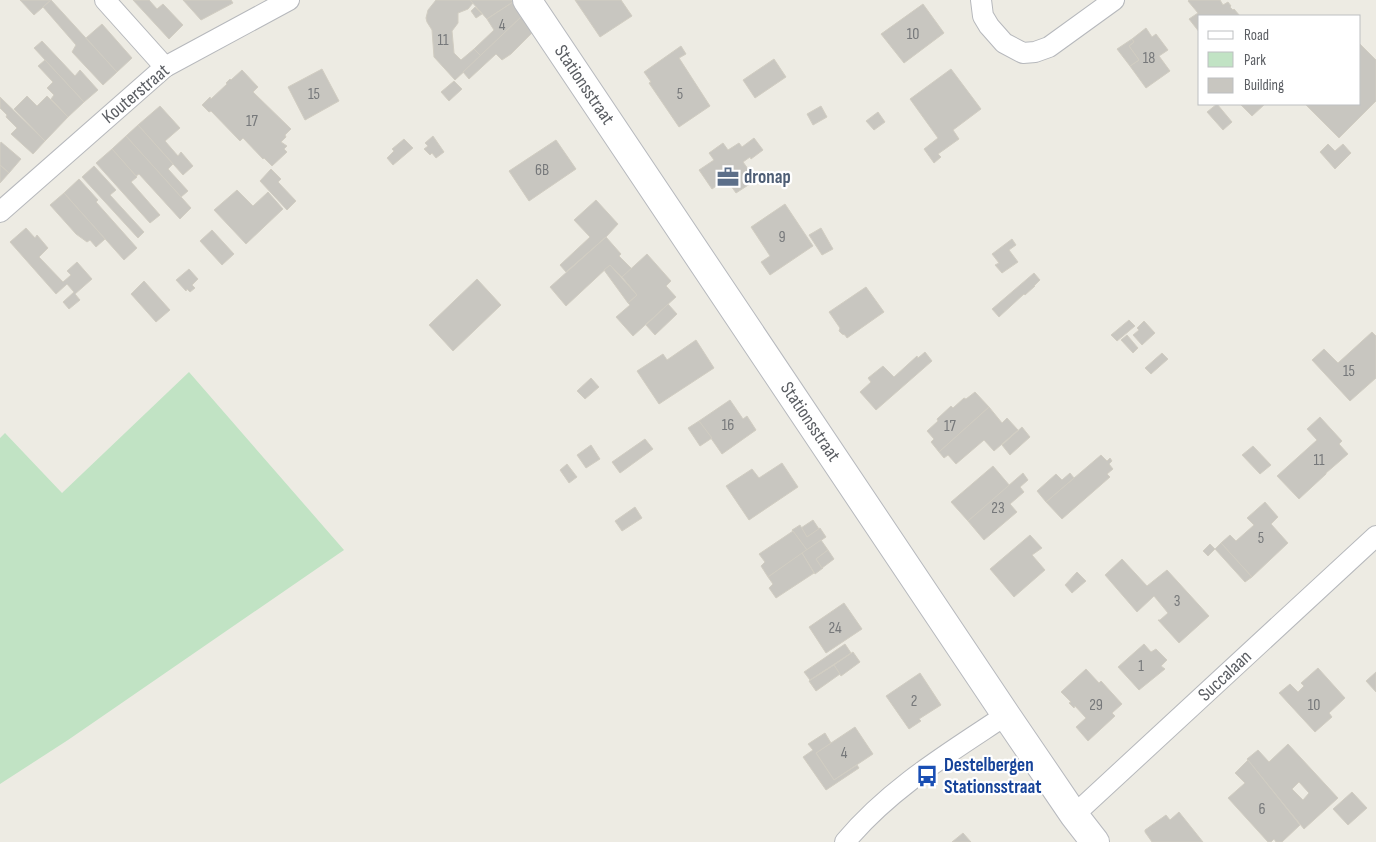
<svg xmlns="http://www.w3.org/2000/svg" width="1376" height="842" viewBox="0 0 1376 842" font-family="'Sofia Sans Condensed',sans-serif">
<rect width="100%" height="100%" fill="#edebe3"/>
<!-- green -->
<polygon fill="#c1e3c4" points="189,372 344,550 68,740 0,784 0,438 5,433 62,493"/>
<!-- building -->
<g fill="#c8c6c0" stroke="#d1cdc2" fill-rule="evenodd">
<polygon points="20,0 51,0 34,15"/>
<polygon points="51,0 117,72 103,85 72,52 76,45 43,7"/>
<polygon points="133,0 149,0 157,9 163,4 183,25 169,39"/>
<polygon points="183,0 231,0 233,3 201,20"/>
<polygon points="436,0 470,0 473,3 468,9 458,13 458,23 452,31 454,53 461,60 474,49 481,56 455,80 434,57 432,30 427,22 426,18 428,10"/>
<polygon points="470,0 511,0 513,2 487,19"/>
<polygon points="575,0 621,0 632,16 600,37"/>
<polygon points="1189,0 1220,0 1223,5 1228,2 1231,6 1230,7 1233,10 1234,9 1240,16 1200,16 1200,33 1189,19 1198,13 1188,1"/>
<polygon points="513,2 522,16 481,56 474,49 494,30 487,19"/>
<polygon points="923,4 944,33 904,63 881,34"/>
<polygon points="475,7 482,14 476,18 471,11"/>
<polygon points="522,16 533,32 511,54 502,60 496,54 469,79 463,72"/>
<polygon points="102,24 132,58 117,72 86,38"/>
<polygon points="1146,28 1152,37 1156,34 1168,50 1159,56 1170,71 1146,88 1130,66 1139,60 1129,46 1134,42 1132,39"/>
<polygon points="1132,39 1134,42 1129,46 1139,60 1130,66 1117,49"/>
<polygon points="42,41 75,76 80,70 98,90 84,102 34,48"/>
<polygon points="1360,44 1376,60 1376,101 1339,138 1305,104 1360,104"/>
<polygon points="681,46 686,54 679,58 710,106 679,127 649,83 651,82 644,72"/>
<polygon points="774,59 786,77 755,98 743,80"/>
<polygon points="45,60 84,102 68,117 51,99 54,95 47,88 53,82 38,66"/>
<polygon points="322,69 339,101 305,120 288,87"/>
<polygon points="951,69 981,109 953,130 959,139 938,154 941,157 934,163 924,149 938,138 910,99"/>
<polygon points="242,70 258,87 253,92 291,129 285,135 286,137 281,142 287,146 284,149 287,152 272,166 264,158 263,159 243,138 240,141 211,111 209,112 202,105 210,97 211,99 227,84 226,83 230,79 231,80"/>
<polygon points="454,81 462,89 449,101 441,92"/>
<polygon points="27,96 37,106 47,96 68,117 45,141 14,109"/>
<polygon points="0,97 45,141 33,154 11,134 17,128 6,117 7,115 0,108"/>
<polygon points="1217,104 1232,122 1223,130 1207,112"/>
<polygon points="1242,104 1265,104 1252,116 1241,105"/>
<polygon points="160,106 180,128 165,141 178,156 181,152 193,166 183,175 138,125"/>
<polygon points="821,106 827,117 813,125 807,114"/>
<polygon points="878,112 885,122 874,130 866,121"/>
<polygon points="138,125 173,164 168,169 188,191 181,197 126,136"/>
<polygon points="126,136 191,208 180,219 139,174 136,176 112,149"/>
<polygon points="433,136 444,152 436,158 432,153 430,155 424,149 428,146 425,143"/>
<polygon points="754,138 763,150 751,159 750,157 743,162 756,180 736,193 729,183 730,180 723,179 722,182 712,189 699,170 714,160 709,153 723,143 728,150 739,143 742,147"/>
<polygon points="404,139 413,148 393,165 387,158 394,151 392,149"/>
<polygon points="556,140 576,169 529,201 509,171"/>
<polygon points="1,142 21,159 9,173 0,165 0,144"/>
<polygon points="1328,144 1335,151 1343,144 1351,153 1335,169 1320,152"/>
<polygon points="112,149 137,177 131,182 160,215 150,223 96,163"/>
<polygon points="0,165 9,173 0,183"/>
<polygon points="94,166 116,190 110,195 144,232 138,238 82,177"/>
<polygon points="271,169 281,179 278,182 296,201 287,210 260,181"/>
<polygon points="79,179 98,200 96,202 137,248 124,260 64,193"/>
<polygon points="237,190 253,206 268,192 283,209 246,244 214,210"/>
<polygon points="64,193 105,239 96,247 90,240 87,242 76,234 50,205"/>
<polygon points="596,200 618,224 606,237 566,272 560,265 590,237 574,220"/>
<polygon points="785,204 813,246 770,275 761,262 770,256 751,227"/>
<polygon points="26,228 35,238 37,235 48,248 39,257 63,282 71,275 67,271 77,262 92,279 75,294 80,300 69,309 63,302 74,292 67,284 56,294 10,242"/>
<polygon points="821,228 833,249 822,255 809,235"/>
<polygon points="212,230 234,254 222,265 200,241"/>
<polygon points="606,237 621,254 619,256 632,269 622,277 610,265 566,306 550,287"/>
<polygon points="1012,239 1016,245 1009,250 1018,262 1002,273 995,265 999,263 992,254"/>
<polygon points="647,254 671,281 666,286 676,297 633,336 616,317 630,305 628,303 637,295 622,277"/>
<polygon points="610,265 637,295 628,303 604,270"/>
<polygon points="189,269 198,279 192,285 195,288 190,292 187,289 186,291 176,280"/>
<polygon points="1034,273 1040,280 1034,286 1035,286 1025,295 1024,294 999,317 992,309"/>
<polygon points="477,279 501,305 453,351 429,325"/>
<polygon points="144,281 170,310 156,322 131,294"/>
<polygon points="866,287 884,312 847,338 845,335 842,334 839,331 840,328 829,312"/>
<polygon points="668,304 677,314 655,335 646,325"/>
<polygon points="1129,320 1135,326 1117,341 1111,335"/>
<polygon points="1144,321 1155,333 1142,345 1133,335 1139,330 1137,328"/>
<polygon points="1372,332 1376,336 1376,378 1350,401 1312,360 1324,349 1338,363"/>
<polygon points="1127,335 1138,348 1133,353 1121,340"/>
<polygon points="696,340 714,368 659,404 637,371 663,354 667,360"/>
<polygon points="925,352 932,361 876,410 860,392 871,382 868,378 883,366 894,377 917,356 918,358"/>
<polygon points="1162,353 1168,359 1151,374 1145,368"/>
<polygon points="591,378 599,387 585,399 577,391"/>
<polygon points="975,392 989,407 939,452 931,442 934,439 927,431 938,421 937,419 951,406 953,408 964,398 966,399"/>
<polygon points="730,400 743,419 747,416 756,430 722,454 699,421"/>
<polygon points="989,407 1002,423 1007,418 1018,430 994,451 984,440 956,464 948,455 944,458 939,452"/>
<polygon points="1320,417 1342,441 1339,444 1348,454 1326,473 1326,474 1299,499 1277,476 1317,440 1307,429"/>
<polygon points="699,421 712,438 700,446 688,428"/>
<polygon points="1022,427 1030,437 1010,455 1002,445"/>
<polygon points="645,439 653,449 620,473 612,462"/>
<polygon points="591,445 600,459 586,468 577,455"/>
<polygon points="1253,446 1271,465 1260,474 1242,455"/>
<polygon points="1101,455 1107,461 1110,458 1112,461 1109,464 1113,469 1107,474 1110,477 1062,519 1046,502"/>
<polygon points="782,463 798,487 749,520 726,486 752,469 759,478"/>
<polygon points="567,464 577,477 569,483 560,470"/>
<polygon points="993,466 1010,486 968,521 951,502"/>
<polygon points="1023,473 1028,480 1020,487 1024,492 1010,504 1017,512 984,540 968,521"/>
<polygon points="1070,473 1074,478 1046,502 1037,491 1056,474 1062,480"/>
<polygon points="1265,502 1278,517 1271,524 1288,543 1252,577 1221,543 1230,535 1236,541 1254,525 1247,518"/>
<polygon points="635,507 642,518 622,531 615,521"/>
<polygon points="813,520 819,529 807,537 801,528"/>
<polygon points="800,525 807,537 820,528 826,537 807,550 792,530"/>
<polygon points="793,531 807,550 768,577 761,566 765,562 759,554"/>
<polygon points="1030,535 1042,548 1032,555 1045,570 1014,597 990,569"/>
<polygon points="821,540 828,550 816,559 823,568 815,574 802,553"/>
<polygon points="1221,543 1252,577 1245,582 1215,549 1208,556 1203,551 1210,544 1215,549"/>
<polygon points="828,550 834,559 822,568 816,559"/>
<polygon points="802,553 814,573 776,598 769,588 773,584 768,577"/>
<polygon points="1122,559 1147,586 1167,570 1209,616 1179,643 1158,620 1160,620 1168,613 1154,596 1137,612 1105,575"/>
<polygon points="1077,572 1086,581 1072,593 1065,585"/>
<polygon points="844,603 862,629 826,653 809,627"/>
<polygon points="845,644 851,653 810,680 804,672"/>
<polygon points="1144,644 1151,652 1156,649 1167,660 1161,666 1165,669 1139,690 1118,667"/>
<polygon points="853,652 860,662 841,676 834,665"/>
<polygon points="834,665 840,674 816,691 809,681"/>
<polygon points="1318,668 1345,698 1329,713 1332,717 1315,732 1279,693 1290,684 1298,692 1304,686 1301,683"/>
<polygon points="1086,669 1099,683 1101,681 1122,704 1112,713 1115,716 1088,741 1076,727 1086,718 1075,706 1074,708 1069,703 1071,702 1061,692"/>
<polygon points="1376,672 1376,692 1366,681"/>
<polygon points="920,673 941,705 919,719 921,721 909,729 886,696"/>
<polygon points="855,727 873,754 834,780 816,753"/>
<polygon points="825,733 831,743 816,753 834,780 857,765 859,768 826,790 803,757 813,750 808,744"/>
<path d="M1288,744L1338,798L1304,829L1247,759L1258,750L1269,762ZM1299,782L1309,793L1303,800L1292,789Z"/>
<polygon points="1248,760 1300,825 1282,842 1276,842 1274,839 1271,842 1268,842 1228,798 1245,783 1235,773"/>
<polygon points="1352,792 1367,808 1348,825 1333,809"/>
<polygon points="1179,812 1203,842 1152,842 1145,832 1145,830 1166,815 1170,820"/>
<polygon points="963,833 971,842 952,842"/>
</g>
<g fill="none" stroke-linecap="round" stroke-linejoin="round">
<!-- street casing -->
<g stroke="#b6b8bc" stroke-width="22">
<g id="street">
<polyline points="105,0 165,67"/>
<polyline points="981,0 983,16 989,26 1004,43 1023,53 1035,52 1049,47 1114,0"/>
<polyline points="0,212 165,67 289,0"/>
<polyline points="1074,815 1376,536"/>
<path d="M845,842C890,788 949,753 1006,715"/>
</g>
</g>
<!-- secondary casing -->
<g stroke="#b7b9be" stroke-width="30">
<polyline id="secondary" points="527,0 1006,715 1074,815 1095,842"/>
</g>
<!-- street -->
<use href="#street" stroke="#fff" stroke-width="20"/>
<!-- secondary -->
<use href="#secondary" stroke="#fff" stroke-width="28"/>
</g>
<!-- icons -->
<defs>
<g id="office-bare" transform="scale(1.725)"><path d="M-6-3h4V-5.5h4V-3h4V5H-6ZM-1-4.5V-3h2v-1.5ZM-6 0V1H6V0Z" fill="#5c6f8a" stroke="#fff" stroke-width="2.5" paint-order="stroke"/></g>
<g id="bus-bare" transform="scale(1.725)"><path d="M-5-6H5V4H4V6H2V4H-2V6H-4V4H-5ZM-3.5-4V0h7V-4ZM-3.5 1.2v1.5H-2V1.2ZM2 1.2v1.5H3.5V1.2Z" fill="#1a4fb4" stroke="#fff" stroke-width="2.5" paint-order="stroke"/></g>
</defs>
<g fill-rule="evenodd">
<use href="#office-bare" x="728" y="177"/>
<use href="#bus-bare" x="927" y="776"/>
</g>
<g text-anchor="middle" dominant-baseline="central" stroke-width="4.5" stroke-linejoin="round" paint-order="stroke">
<!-- number labels -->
<g font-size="16" fill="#76787a">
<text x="502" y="25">4</text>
<text x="913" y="34">10</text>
<text x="443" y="40">11</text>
<text x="1149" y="58">18</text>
<text x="314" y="94">15</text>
<text x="680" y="94">5</text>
<text x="252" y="121">17</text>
<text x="542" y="170">6B</text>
<text x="782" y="237">9</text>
<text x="1349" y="371">15</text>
<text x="728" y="425">16</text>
<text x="950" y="426">17</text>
<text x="1319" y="460">11</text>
<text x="998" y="508">23</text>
<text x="1261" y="538">5</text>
<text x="1177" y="601">3</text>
<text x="835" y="628">24</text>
<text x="1141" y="666">1</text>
<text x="914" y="701">2</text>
<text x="1096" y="705">29</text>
<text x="1314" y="705">10</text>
<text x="844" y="753">4</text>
<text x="1262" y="809">6</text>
</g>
<!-- street labels -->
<g font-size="19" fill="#5b5e63" stroke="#fff">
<text transform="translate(584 85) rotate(56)">Stationsstraat</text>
<text transform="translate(136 94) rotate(-40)">Kouterstraat</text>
<text transform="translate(810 422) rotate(56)">Stationsstraat</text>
<text transform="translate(1225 676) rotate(-43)">Succalaan</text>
</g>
<!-- service labels -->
<g font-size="19" font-weight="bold" fill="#4e5e75" stroke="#fff" text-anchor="start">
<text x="744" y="177">dronap</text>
</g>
<!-- transit labels -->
<g font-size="19" font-weight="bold" fill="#164399" stroke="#fff" text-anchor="start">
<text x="944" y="765">Destelbergen<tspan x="944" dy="22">Stationsstraat</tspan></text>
</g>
</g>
<!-- legend -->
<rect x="1198" y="15" width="162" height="90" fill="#ffffff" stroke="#bdbfc1"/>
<rect x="1208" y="31" width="25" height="8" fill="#ffffff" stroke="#bdbfc1"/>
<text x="1244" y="40" font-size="15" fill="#5b5e63">Road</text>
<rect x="1208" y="52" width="25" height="15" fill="#c1e3c4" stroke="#bdbfc1"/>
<text x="1244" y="65" font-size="15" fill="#5b5e63">Park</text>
<rect x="1208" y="78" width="25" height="15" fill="#c8c6c0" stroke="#bdbfc1"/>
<text x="1244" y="90" font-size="15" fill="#5b5e63">Building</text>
</svg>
